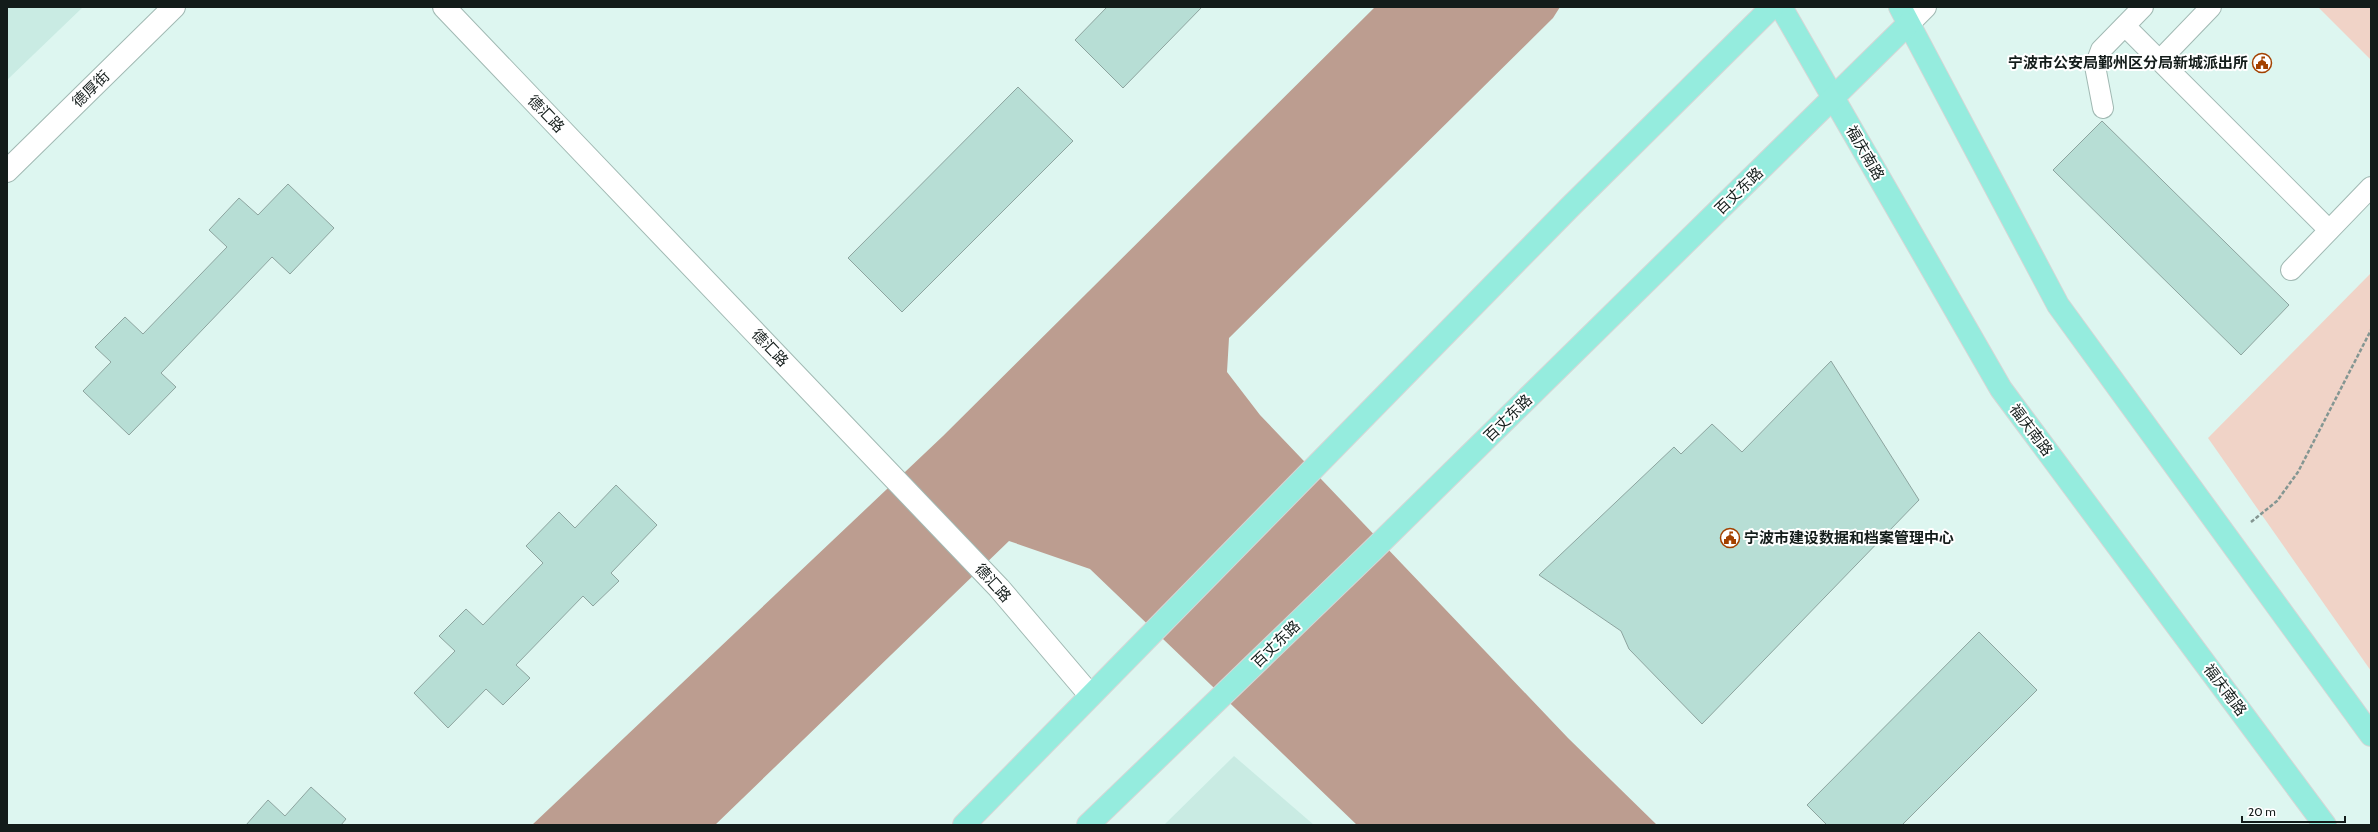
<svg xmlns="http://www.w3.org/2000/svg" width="2378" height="832" viewBox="0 0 2378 832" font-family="Cabin,'Noto Sans SC',sans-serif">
<rect width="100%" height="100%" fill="#ddf6f0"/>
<!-- built -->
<g fill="#c9ebe3">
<polygon points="7,7 83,7 7,80"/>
<polygon points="1234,756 1314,825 1164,825"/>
</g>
<!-- green -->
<g fill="#f0d3c7">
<polygon points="2318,7 2371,7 2371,60"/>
<polygon points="2371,273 2371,671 2208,438"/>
</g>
<!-- water -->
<polygon fill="#bc9d90" points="1375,7 1560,7 1553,18 1229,338 1227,372 1260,415 1568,738 1657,825 1357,825 1090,569 1009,541 715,825 532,825 943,436"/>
<!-- building -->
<g fill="#b7ded5" stroke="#8da49f">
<polygon points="1107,7 1202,7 1123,88 1075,40"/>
<polygon points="1018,87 1073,141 902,312 848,258"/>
<polygon points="2102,121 2289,305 2241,355 2053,170"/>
<polygon points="288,184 334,228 290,274 272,257 161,373 176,387 129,435 83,391 111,362 95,347 125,317 143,334 227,247 209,230 239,198 258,215"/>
<polygon points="1831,361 1919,500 1702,724 1629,649 1621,631 1539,575 1674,447 1681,454 1712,424 1742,452"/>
<polygon points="616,485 657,525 611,573 619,581 593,606 583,596 516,665 530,678 503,705 486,689 448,728 414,693 455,651 439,636 466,609 483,625 543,563 526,546 559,512 575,528"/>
<polygon points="1979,632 2037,690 1902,825 1827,825 1807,805"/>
<polygon points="311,787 346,819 341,825 246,825 268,800 285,816"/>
</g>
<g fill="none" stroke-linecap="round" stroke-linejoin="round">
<!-- service casing -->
<g stroke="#a1b9b3" stroke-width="22">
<g id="service">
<polyline points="2125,26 2329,230"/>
<polyline points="2160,60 2211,7"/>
<polyline points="2103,108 2095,66 2101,50 2143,7"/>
<polyline points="2291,270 2371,187"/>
</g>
</g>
<!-- tertiary casing -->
<g stroke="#a1b9b3" stroke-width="24">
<g id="tertiary">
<polyline points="444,7 999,588 1090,695"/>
<polyline points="1908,24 1925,7"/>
<polyline points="7,171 174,7"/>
</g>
</g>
<!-- primary casing -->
<g stroke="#d5d6d6" stroke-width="24">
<g id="primary">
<polyline points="1781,7 2001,389 2325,825"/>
<polyline points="1900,7 2058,305 2371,735"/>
<polyline points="964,825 1570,207 1772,7"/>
<polyline points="1088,825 1372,551 1908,24"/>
</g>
</g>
<!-- path -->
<polyline stroke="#849692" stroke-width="2.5" stroke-dasharray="4 2" stroke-linecap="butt" points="2251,522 2277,501 2298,472 2371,330"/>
<!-- service -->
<use href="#service" stroke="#fff" stroke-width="20"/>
<!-- tertiary -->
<use href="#tertiary" stroke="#fff" stroke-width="22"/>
<!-- primary -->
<use href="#primary" stroke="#95ecde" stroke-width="22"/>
</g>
<!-- icons -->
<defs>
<g id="civic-ring" transform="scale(1)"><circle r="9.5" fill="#fff" stroke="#a34100" stroke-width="1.5"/><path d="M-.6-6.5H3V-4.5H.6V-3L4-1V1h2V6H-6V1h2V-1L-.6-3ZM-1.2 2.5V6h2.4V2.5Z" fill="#a34100"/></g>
</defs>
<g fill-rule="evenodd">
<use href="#civic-ring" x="2262" y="63"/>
<use href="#civic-ring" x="1730" y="538"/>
</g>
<g text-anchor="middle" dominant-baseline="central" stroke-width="4" stroke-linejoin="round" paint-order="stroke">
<!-- poi labels -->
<g font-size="15" font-weight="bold" fill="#131c1a" stroke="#fff" text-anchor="end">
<text x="2248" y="63">宁波市公安局鄞州区分局新城派出所</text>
<text x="1744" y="538" text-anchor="start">宁波市建设数据和档案管理中心</text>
</g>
<!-- street labels -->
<g font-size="15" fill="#131c1a" stroke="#fff">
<text transform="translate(91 89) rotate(-44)">德厚街</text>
<text transform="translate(546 114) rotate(46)">德汇路</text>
<text transform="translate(1865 153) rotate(60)">福庆南路</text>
<text transform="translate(1739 191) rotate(-44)">百丈东路</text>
<text transform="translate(770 348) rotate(46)">德汇路</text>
<text transform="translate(1508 418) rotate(-44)">百丈东路</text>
<text transform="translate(2031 430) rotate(53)">福庆南路</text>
<text transform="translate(993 583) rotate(48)">德汇路</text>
<text transform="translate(1276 644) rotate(-44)">百丈东路</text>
<text transform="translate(2225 690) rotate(53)">福庆南路</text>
</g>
</g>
<!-- border -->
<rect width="2378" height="832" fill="none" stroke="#131c1a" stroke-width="16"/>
<!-- scale -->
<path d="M2242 816v6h103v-6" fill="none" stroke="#131c1a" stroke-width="2"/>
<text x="2248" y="816" font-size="12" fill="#131c1a" stroke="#ffffff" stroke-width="3" paint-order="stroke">20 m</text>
</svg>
